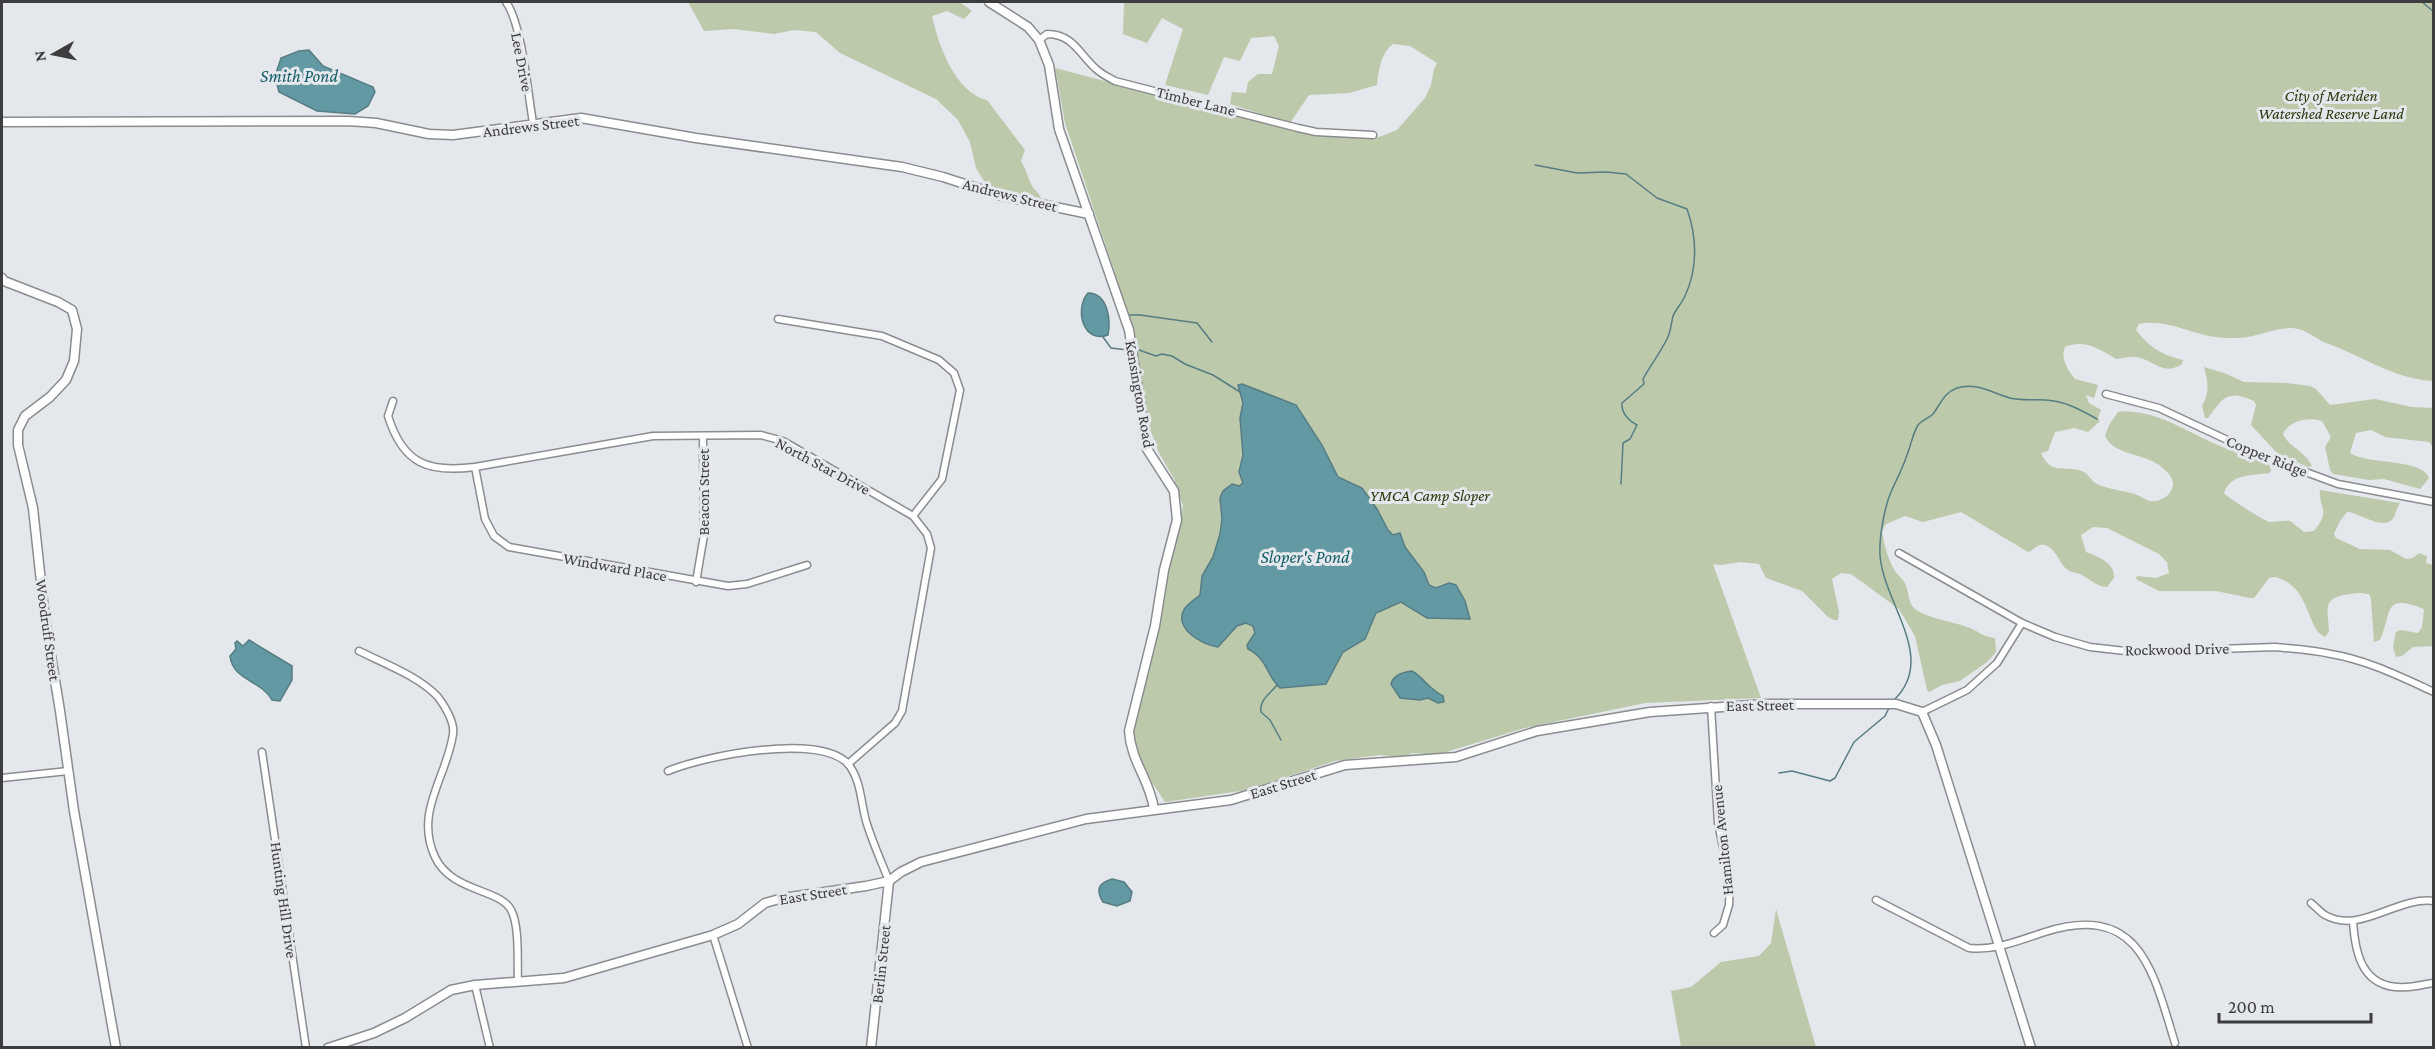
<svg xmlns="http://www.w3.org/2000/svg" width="2435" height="1049" viewBox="0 0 2435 1049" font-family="'Crimson Pro',serif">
<rect width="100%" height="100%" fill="#e4e7eb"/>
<!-- green -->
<g fill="#bcc9ab">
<path d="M688,2H960L972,11L964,19L947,11L932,16C938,44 955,93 987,100L1025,150L1021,161C1026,169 1029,181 1032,186C1036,192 1039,192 1041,199L989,189L976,168L970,142L958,120L936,99L840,53L816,32L794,30L774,34L734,29L704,31Z"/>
<path d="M1124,2H2433V381C2394,379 2363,356 2326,343C2318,340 2310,333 2302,330C2283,324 2265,334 2248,337C2240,338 2232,338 2225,338C2195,337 2168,318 2139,324L2136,330C2149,347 2162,355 2183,360L2182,364C2163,377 2153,359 2136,357C2129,356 2122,359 2116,359C2100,349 2084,339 2065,347C2060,359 2068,370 2075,379L2098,385L2094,398L2086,395L2089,403L2101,410L2098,418L2100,421L2088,432L2074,428L2055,432L2048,451L2041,453C2052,478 2067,463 2084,472C2089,475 2091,481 2097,484C2110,490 2124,490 2137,495C2143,497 2148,502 2154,501C2163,501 2173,493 2173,484C2173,479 2170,475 2167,472C2149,451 2115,458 2105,436L2109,425L2118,412C2155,408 2188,433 2220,446C2236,453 2253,457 2269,463L2271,471L2269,473C2251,476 2231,473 2224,493C2228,498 2264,521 2270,522C2276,522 2283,520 2290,521L2304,532L2314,531C2332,509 2318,508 2320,490L2400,503C2397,507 2396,513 2394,517C2385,533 2357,511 2347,512L2340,521L2334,534L2336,538L2360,549L2390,550L2406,559L2413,558L2419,553L2427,556L2426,563L2433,565V646L2413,647L2402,656L2396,657L2393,647L2396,632L2400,630L2418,633L2422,627L2424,609C2382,593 2393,611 2380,640L2374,642L2371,600L2370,595C2363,592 2357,593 2350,594C2321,598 2328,608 2329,632L2325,637C2306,628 2311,593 2283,580C2277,577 2274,576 2269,578L2254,598H2250L2216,591H2159L2136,579L2137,576L2156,578L2169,573L2167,562L2159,554L2107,528L2093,527L2081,535L2086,552C2099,557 2115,563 2114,578L2107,587C2096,586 2091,580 2082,575C2077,572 2072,573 2068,570C2059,565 2055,543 2040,545C2036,546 2032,551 2028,552L1961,512L1923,522L1905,516L1886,524L1882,531C1884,544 1888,560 1895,571C1898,576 1904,579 1906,586C1909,593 1908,601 1913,607C1923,618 1956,622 1970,628C1979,632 1984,637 1995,638L1996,652L1987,662L1960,681L1942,685L1929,692L1927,690L1915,636L1899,609L1851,574L1841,573L1832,579L1839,612L1838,620H1834L1828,617L1802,591L1766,578L1759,564L1740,562L1721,565L1713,564L1761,698L1645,703L1525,728L1436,755L1413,753L1403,757L1380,755L1335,761L1247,790L1165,802L1151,781L1132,739L1183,506L1174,479L1159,453L1150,429L1131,321L1065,123L1055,68L1305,133L1379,137L1397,130L1425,98L1431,85L1434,69L1437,63L1410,46L1393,44C1380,54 1379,70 1377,85L1349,93L1309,95L1290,123L1230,104L1232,92L1246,93L1248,82L1258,74H1272L1279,46L1274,36L1251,38L1240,61L1224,57L1208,95L1165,85L1183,29L1162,18L1147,43L1123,34Z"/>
<path d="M2204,367L2224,373L2244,382L2287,383L2310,386L2316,389L2330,405L2375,399L2412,407L2433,408V447L2429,442L2385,437L2371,430L2356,433L2350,453C2368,465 2422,458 2429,478L2420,489L2384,479L2369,480L2333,474L2330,470L2325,447L2331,437L2322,421C2308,417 2290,420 2283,434C2289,447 2306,452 2312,466L2308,467L2277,453L2251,425L2256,405L2254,401C2228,389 2223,397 2208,418H2205L2202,406C2210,392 2208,382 2204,367Z"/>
<polygon points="1776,909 1816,1047 1681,1047 1671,991 1691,987 1721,962 1759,956 1771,943"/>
</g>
<!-- water -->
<g fill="#6399a2" stroke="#577d84" stroke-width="1.5">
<polygon points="309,50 323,66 373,87 375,92 368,106 355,114 317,111 279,92 275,76 281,58 299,51"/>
<path d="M1088,293C1108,293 1111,320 1108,335C1083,344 1074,309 1088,293Z"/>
<path d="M1242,384L1296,405L1322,445L1338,477L1362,488L1377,509L1388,530L1393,535L1400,533L1405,547L1424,572L1429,585L1436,588L1449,583L1456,585L1465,601L1470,619L1427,618L1401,602L1376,613L1365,639L1343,652L1326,684L1280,688C1266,675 1268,659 1248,649L1247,645L1255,633L1253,626L1246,623L1237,626L1218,647C1202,645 1172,628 1185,608C1189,603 1195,599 1200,595L1202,576L1213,557L1220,534L1222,519L1220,498L1223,491L1232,484L1239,486L1243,483L1239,472L1243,455L1240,418L1243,403L1238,385Z"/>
<path d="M249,640L292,666V680L280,701L272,700C260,679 233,681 230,656L236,649L235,643L237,641L243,646Z"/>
<path d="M1412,671C1423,677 1429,689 1443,696L1444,702L1438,703L1428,698L1420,700L1400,698L1391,684C1393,675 1404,672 1412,671Z"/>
<path d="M1112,879L1124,882L1132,892L1130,901L1117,906L1103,902C1095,889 1099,883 1112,879Z"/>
</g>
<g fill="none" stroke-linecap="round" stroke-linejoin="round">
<!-- stream -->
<g stroke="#577d84" stroke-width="1.5">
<polyline points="2422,2 2434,12"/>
<path d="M1535,165L1577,173L1606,172L1626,174L1657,198L1687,209C1697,237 1698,268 1685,296C1682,303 1676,309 1673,316C1671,324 1671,332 1667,339C1660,353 1650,366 1643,379L1644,384L1622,403C1621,413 1629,421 1637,425L1630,439L1623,443L1621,484"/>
<polyline points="1130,315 1140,315 1197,323 1212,342"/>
<polyline points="1103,337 1111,348 1128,350"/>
<polyline points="1139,350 1156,356 1162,354 1172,356 1185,364 1213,375 1240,392"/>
<path d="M1277,685C1270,694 1259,700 1261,712L1270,720L1281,740"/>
<path d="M1894,700C1938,658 1883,603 1880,555C1879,539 1884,508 1891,492C1896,480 1903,468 1907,455C1911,445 1913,433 1918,425C1922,420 1929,418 1933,414C1941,404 1943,393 1957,388C1976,382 1992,393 2010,398C2021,401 2035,399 2046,400C2065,401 2081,410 2097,419"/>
<polyline points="1779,773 1792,771 1830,781 1835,778 1854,742 1885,716 1889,708"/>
</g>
<!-- street casing -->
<g stroke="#8a8c90" stroke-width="9">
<g id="street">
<path d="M506,2C522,24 528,94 533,123"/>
<path d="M1039,40L1047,34C1072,34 1079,53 1095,68C1101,74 1108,77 1115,81L1298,128L1316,132L1373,135"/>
<polyline points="778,319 882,336 939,360 954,373 960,390 942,479 913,516"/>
<polyline points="2106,394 2159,408 2255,453 2338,484 2434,502"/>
<path d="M393,401L388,416C403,464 428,473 475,467L653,436L761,435L783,441L913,516L927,534L931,548L902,711L895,723L848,764"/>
<polyline points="475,467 485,519 494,536 509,547 728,586 747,584 807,565"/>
<path d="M1899,553L2022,623L2055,637L2090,647L2134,652L2275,647C2294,649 2313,650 2331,654C2367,660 2401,677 2434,692"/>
<polyline points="696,582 704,535 703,437"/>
<path d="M359,651C385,664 418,676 438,697C445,706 455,723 453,734C447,777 414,812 435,857C451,892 501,889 511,910C520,926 517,963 518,982"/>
<polyline points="1711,706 1718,823 1730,882 1729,905 1723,925 1714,933"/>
<polyline points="1922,712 1967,690 1997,663 2022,623"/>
<polyline points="262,752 306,1048"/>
<path d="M668,771C703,756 822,732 849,765C861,781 861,803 866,821C872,841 881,861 889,881"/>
<polyline points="2,778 68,771"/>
<path d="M1876,900L1969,948C1995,951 2020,940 2045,932C2140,902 2153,971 2175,1043"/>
<path d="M2311,903C2316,907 2320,912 2325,915C2360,935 2397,896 2434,901"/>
<path d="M2353,921C2355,955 2363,990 2406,987C2415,987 2424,984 2434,983"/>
<polyline points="713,935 748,1048"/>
<polyline points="475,985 490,1048"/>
</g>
</g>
<!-- secondary casing -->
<g stroke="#8a8c90" stroke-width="11">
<g id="secondary">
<path d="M989,2L1028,27L1039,40L1049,65L1059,129L1129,330L1147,449L1174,491L1177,520L1164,570L1155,626L1129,731C1131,762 1150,780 1154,809"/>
<polyline points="2,122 348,121 376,123 429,134 453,135 581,118 696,138 902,167 943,177 1002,196 1089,214"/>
<polyline points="2,278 4,281 58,302 72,310 77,329 74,361 66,380 50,397 25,416 18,430 18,445 33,508 45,619 60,711 74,811 116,1048"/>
<polyline points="328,1048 374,1033 405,1018 451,990 475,985 564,978 713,935 738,924 765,903 783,898 866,886 889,881 901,872 921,862 1086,819 1231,800 1345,765 1456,757 1537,731 1650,712 1766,704 1896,704 1922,712 1936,745 2031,1048"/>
<polyline points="871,1048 889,881"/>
</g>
</g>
<!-- street -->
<use href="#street" stroke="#fff" stroke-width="6"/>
<!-- secondary -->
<use href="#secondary" stroke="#fff" stroke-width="8"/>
</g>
<g text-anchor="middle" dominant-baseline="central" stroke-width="6" stroke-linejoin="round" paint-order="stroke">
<!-- street labels -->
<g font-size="16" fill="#3c3d3f" stroke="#e4e7eb">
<text transform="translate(522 62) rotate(79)">Lee Drive</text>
<text transform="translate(1196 101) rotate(14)">Timber Lane</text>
<text transform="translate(531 126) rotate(-7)">Andrews Street</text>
<text transform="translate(1010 195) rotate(14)">Andrews Street</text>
<text transform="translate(1140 394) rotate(80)">Kensington Road</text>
<text transform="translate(2267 456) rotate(22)">Copper Ridge</text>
<text transform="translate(823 466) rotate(28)">North Star Drive</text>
<text transform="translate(703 492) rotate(-90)">Beacon Street</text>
<text transform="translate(615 567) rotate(10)">Windward Place</text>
<text transform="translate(48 630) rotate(82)">Woodruff Street</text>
<text transform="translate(2177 649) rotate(-1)">Rockwood Drive</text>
<text transform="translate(1760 705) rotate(-1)">East Street</text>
<text transform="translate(1283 784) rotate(-17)">East Street</text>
<text transform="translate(1722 840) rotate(-96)">Hamilton Avenue</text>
<text transform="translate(813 894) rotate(-9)">East Street</text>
<text transform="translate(284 900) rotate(82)">Hunting Hill Drive</text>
<text transform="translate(881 964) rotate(-84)">Berlin Street</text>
</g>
<!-- park labels -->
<g font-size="16" font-style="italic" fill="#28380a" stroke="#e4e7eb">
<text x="2331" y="95">City of Meriden<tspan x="2331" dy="18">Watershed Reserve Land</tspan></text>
<text x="1430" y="495">YMCA Camp Sloper</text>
</g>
<!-- water labels -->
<g font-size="18" font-style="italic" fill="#125e68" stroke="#e4e7eb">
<text x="299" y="76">Smith Pond</text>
<text x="1305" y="557">Sloper's Pond</text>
</g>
</g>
<!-- border -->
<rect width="2435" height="1049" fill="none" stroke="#3c3d3f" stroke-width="6"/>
<!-- north arrow -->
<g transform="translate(54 54) rotate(261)" stroke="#e4e7eb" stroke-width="4.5" paint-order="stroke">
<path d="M0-4.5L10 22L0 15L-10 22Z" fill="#3c3d3f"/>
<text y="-9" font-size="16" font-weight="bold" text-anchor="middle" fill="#3c3d3f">N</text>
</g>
<!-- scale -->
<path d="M2219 1013v9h152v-9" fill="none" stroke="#3c3d3f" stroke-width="3"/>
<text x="2228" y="1013" font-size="18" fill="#3c3d3f" stroke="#e4e7eb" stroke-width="4.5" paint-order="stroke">200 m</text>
</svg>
